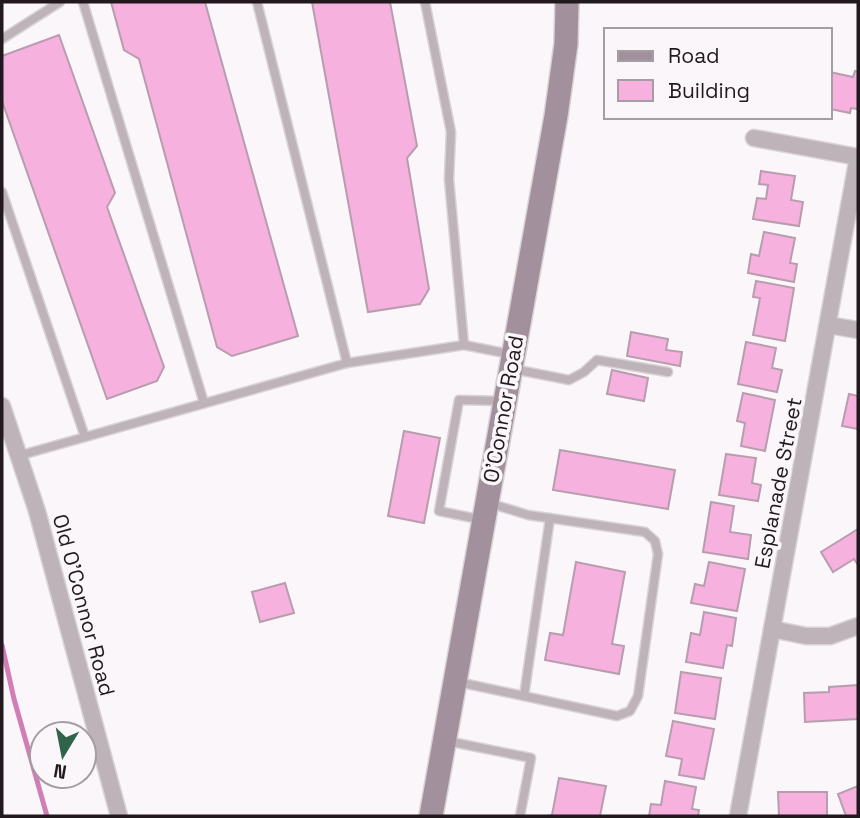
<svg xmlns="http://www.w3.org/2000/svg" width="860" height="818" viewBox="0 0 860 818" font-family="'Space Grotesk',sans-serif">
<rect width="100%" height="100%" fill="#fbf6f9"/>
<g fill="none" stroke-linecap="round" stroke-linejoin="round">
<!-- stream -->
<polyline stroke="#d17eb6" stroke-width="5" points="2,645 14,699 47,816"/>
</g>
<!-- building -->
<g fill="#f7b1df" stroke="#b79dad" stroke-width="2">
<polygon points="111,2 205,2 298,336 232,356 217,347 139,59 124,50"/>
<polygon points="312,2 390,2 417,146 407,158 429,289 420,304 368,312"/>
<polygon points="59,35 115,193 107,207 164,367 157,381 107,399 2,101 2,56"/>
<polygon points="855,71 858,72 858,109 851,108 850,113 830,109 830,72 853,77"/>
<polygon points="761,171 795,176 791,200 803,202 799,226 753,219 757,198 766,199 768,185 759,184"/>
<polygon points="764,232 795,238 790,263 797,264 794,282 748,273 751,254 759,256"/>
<polygon points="756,281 794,288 785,341 753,335 760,298 753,297"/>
<polygon points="631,332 668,339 666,350 682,352 680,366 627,356"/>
<polygon points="746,342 776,348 772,368 782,370 777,392 738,384"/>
<polygon points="612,370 648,378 644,401 607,394"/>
<polygon points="743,393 775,400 765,451 741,446 745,423 737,421"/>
<polygon points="849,394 858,396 858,429 842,426"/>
<polygon points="404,431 440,438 424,523 388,516"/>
<polygon points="560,450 675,470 668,509 553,490"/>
<polygon points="726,454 756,458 752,483 761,485 758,501 719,495"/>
<polygon points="711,502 734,506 730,532 751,535 748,559 703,552"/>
<polygon points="858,529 858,565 854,559 833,572 821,552"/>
<polygon points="576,562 625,572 612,644 624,646 619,674 545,660 550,633 563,635"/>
<polygon points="709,562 745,569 737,611 691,603 695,584 704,586"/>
<polygon points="285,583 294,613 260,622 252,592"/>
<polygon points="704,612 736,618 732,646 727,645 723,668 686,662 691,633 700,635"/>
<polygon points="681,672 721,678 715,719 675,713"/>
<polygon points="858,685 858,719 805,722 804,693 829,692 829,687"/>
<polygon points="673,721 714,729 704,779 679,775 682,759 666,756"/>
<polygon points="559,778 606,786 600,816 547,816 552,815"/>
<polygon points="665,781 696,787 692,809 699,810 698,816 649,816 651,804 661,805"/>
<polygon points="858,786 858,816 846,816 838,794"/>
<polygon points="778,792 827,792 827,816 779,816"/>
</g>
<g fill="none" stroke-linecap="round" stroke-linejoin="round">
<!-- lane casing -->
<g stroke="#d8d3d6" stroke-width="11">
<g id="lane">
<polyline points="83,2 204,403"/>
<polyline points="257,2 347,363"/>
<polyline points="425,2 451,132 449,179 464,345"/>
<polyline points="2,39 60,2"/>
<polyline points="2,192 85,437"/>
<polyline points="513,369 569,380 584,372 597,360 668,372"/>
<polyline points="18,456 347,363 464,345 510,354"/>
<polyline points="483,520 439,511 459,400 504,401"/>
<polyline points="458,682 617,716 630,711 638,696 658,554 655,541 645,532 528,515 489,503"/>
<polyline points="524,696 550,518"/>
<polyline points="447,741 531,758 520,816"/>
</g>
</g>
<!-- street casing -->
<g stroke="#d8d3d6" stroke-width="19">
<g id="street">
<polyline points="754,138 858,157"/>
<polyline points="828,325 858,330"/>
<polyline points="2,406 37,511 119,816"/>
<polyline points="772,629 806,636 830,636 858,626"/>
<polyline points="738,816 858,157"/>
</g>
</g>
<!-- secondary casing -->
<g stroke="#d8d3d6" stroke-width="26">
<polyline id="secondary" points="431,816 556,116 566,44 567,2"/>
</g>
<!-- lane -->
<use href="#lane" stroke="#bfb3ba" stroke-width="8"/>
<!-- street -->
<use href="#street" stroke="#bfb3ba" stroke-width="16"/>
<!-- secondary -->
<use href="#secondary" stroke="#a2919c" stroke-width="23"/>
</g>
<g text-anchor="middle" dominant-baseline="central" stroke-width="7" stroke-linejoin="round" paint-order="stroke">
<!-- street labels -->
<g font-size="21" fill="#22191f" stroke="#fbf6f9">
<text transform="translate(503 409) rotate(-80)">O'Connor Road</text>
<text transform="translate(778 483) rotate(-79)">Esplanade Street</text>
<text transform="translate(84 605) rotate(75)">Old O'Connor Road</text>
</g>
</g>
<!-- border -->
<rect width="860" height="818" fill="none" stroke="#22191f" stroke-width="7"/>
<!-- legend -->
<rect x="604" y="28" width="228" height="91" fill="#fbf6f9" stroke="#a49ea2" stroke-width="2"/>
<rect x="618" y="51" width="35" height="10" fill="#a2919c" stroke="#a49ea2" stroke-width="2"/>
<text x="668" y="63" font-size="21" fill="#22191f">Road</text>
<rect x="618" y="80" width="35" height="21" fill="#f7b1df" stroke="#a49ea2" stroke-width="2"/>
<text x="668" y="98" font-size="21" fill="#22191f">Building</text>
<!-- north arrow -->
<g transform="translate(63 755) rotate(190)"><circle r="33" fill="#fbf6f9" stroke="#a49ea2" stroke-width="2"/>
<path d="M0-5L12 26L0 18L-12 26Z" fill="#2f644a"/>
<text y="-10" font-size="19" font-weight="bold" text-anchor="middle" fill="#22191f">N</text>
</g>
</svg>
